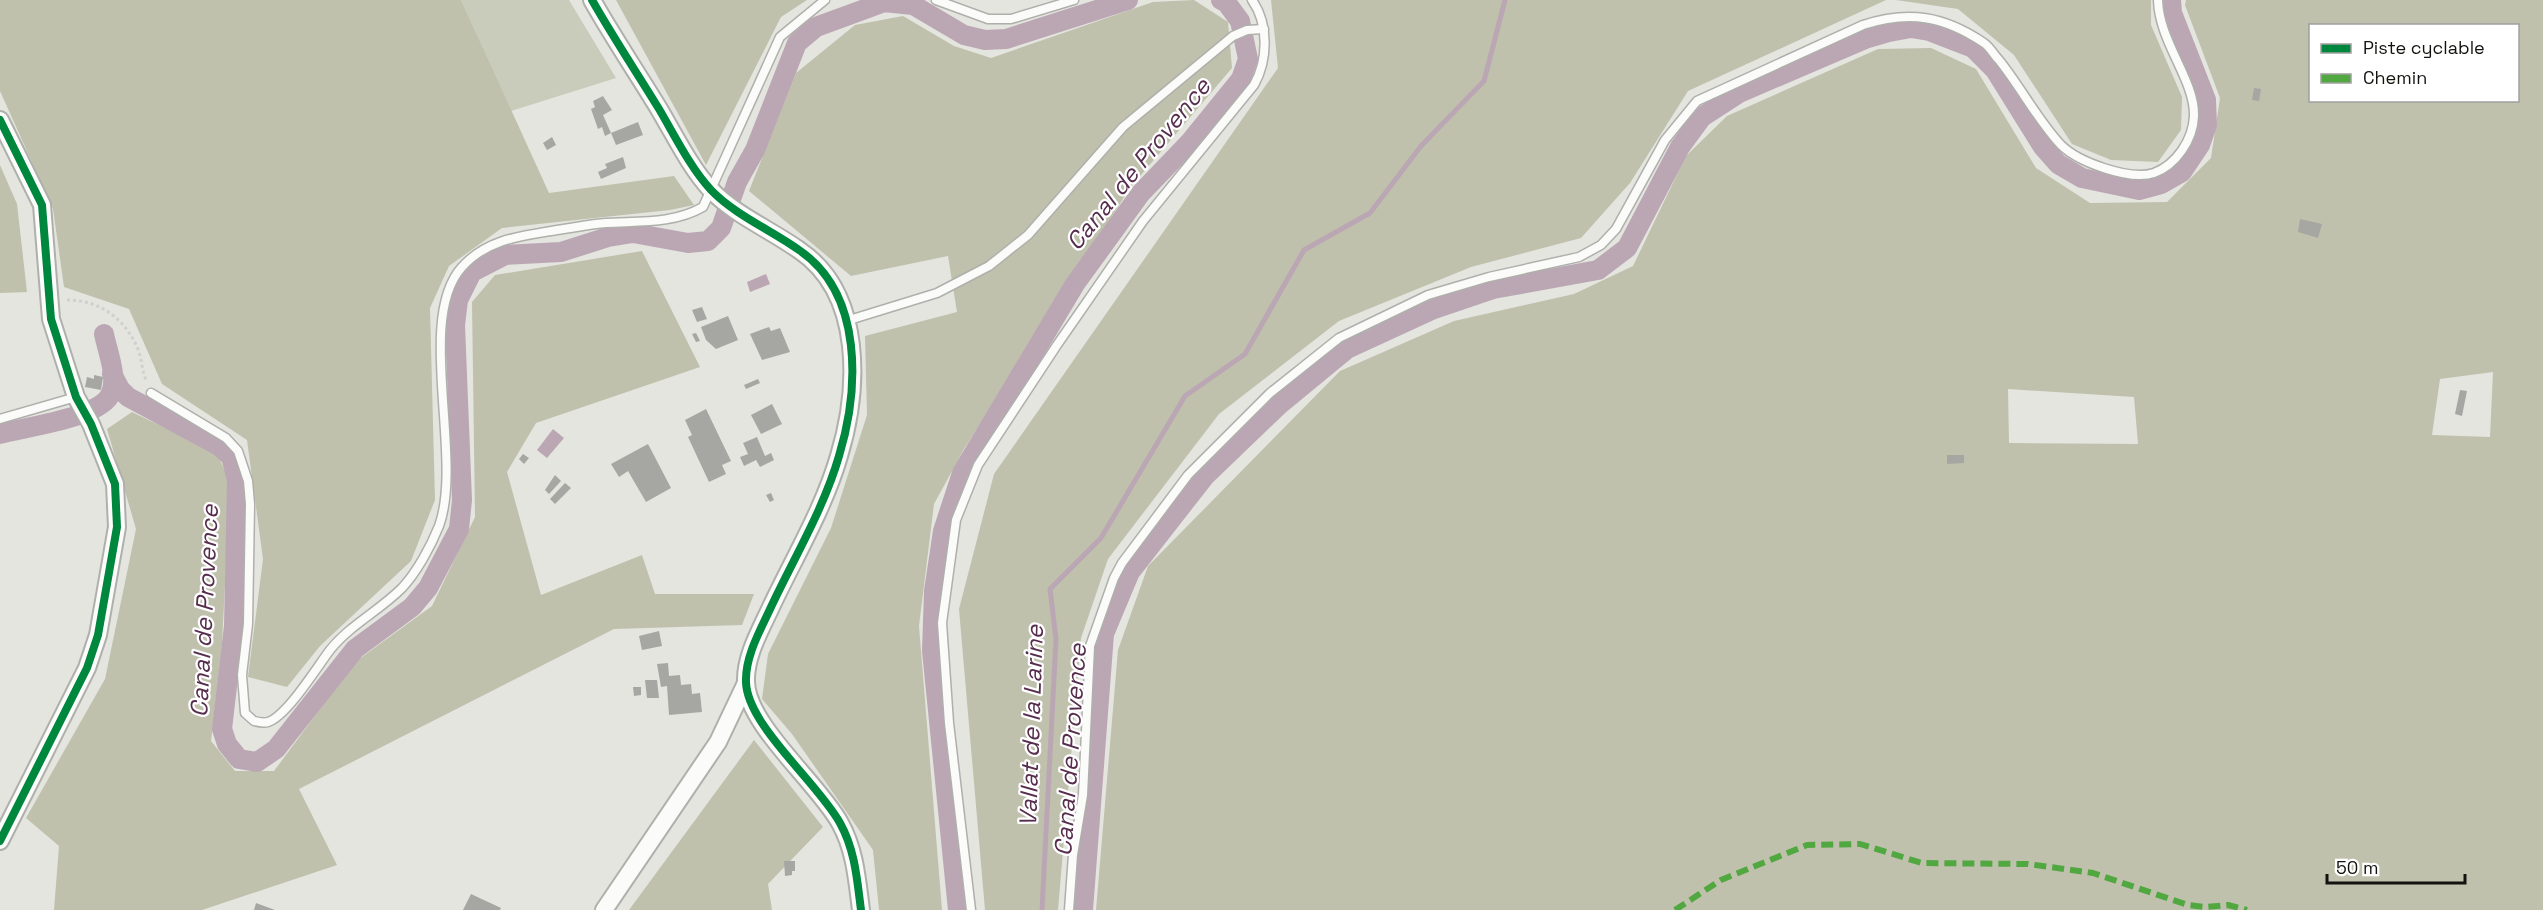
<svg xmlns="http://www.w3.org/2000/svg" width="2543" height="910" viewBox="0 0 2543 910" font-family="'Space Grotesk',sans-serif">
<rect width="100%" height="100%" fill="#e4e5df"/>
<!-- green -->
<polygon fill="#c9cbbb" points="461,0 569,0 616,78 511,111"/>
<!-- forest -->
<g fill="#bfc1ac" fill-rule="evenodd">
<polygon points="0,0 461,0 549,193 674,176 694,205 670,210 502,228 449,266 430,308 435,500 411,561 320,646 287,687 248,677 263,559 247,440 162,384 129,309 64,287 53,209 0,91"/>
<polygon points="616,0 807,0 781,17 706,165"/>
<polygon points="1194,0 1228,22 1232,68 1130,188 964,449 934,504 919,626 942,910 879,910 873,850 792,734 762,699 768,654 831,528 867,415 865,336 957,312 948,256 851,276 749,191 796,73 855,25 903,16 954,46 991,58 1153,2"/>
<polygon points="1271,0 1886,0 1688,91 1630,183 1581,238 1471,267 1339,321 1219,414 1108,559 1081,638 1058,910 985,910 959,609 994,474 1278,68"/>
<polygon points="1896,0 2151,0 2151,25 2182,97 2181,130 2158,162 2111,160 2072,144 2014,55 1958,9"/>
<path d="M2186,0H2543V910H1096L1118,650L1148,566L1340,371L1454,321L1574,294L1633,266L1686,156L1727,116L1878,49L1931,48L1976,69L2036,168L2090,203L2167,202L2211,158L2220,98L2185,5ZM2310,26H2518V100H2310ZM2493,372L2490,437L2432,435L2440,379ZM2008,389L2134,397L2138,444L2009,443Z"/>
<polygon points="0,165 17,204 27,292 0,293"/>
<polygon points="642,251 700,367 536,423 507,472 541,595 642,555 655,594 754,594 742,625 614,629 299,789 337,865 202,910 54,910 59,846 26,818 105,679 136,529 107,429 132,412 217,453 230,483 222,644 211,741 235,771 274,771 355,662 432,606 475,517 472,302 495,275"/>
<polygon points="754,740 823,827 768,884 772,910 629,910"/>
</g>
<!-- water -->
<g fill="#bba7b4">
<polygon points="766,274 770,284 750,292 747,282"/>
<polygon points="553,429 564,438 547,458 537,450"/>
</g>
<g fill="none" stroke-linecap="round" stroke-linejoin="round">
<!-- stream -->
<polyline stroke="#bba7b4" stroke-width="5" points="1042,910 1056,639 1050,589 1101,538 1185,396 1245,354 1304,250 1370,213 1421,146 1484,81 1505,0"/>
<!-- canal -->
<g stroke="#bba7b4" stroke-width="20">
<polyline points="112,374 120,389 128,397 219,446 231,457 237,480 234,626 222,729 227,744 239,759 257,762 276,749 355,649 412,607 428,588 459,529 462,500 455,325 458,300 472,272 505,255 561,252 608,237 633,233 688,243 708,241 721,228 737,182 755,150 797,43 816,27 884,2 913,5 964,35 985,40 1006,39 1128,0"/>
<path d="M0,434C24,427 102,418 111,393C118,376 107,350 104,334"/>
<polyline points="958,910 932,651 934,591 943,531 962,473 1075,284 1141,193 1189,143 1241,79 1248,59 1240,21 1226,2 1221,0"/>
<polyline points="1083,910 1104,634 1130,572 1205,476 1279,405 1347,349 1434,309 1493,289 1598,270 1627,248 1680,147 1702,117 1739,93 1865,39 1889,32 1911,28 1929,31 1973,48 1995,70 2043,147 2058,164 2082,178 2139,190 2161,184 2182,172 2200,145 2207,125 2206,100 2172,13 2171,0"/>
</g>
</g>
<!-- building -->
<g fill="#a6a7a2">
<polygon points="2254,88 2261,89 2259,101 2252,100"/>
<polygon points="603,96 612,110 603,115 611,133 605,136 602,127 598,129 591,109 595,107 593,101"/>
<polygon points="638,122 643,135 616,145 611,133"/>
<polygon points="552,137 556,145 547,150 543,143"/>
<polygon points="623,157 626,168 601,179 598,172 607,168 605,164"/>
<polygon points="2300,219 2322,224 2318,238 2298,232"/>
<polygon points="702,307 707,319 697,322 692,310"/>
<polygon points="728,316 738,340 716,349 706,340 701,327"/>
<polygon points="769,327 771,331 780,328 790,352 762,360 750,334"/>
<polygon points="696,333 700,341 696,342 692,334"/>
<polygon points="94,375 103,377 101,390 85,387 87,377 94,379"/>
<polygon points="758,379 760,383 746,389 744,385"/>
<polygon points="2460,390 2467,391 2462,416 2455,414"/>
<polygon points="772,404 782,424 761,434 751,415"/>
<polygon points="706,409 731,461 722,465 726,474 709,482 688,437 692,435 685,420"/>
<polygon points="757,437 765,456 771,453 774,460 760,467 756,460 744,466 740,457 748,454 743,443"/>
<polygon points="648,444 671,488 646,502 628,471 619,477 611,464"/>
<polygon points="523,454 529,458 524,464 519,459"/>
<polygon points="1947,455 1964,455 1964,463 1947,464"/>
<polygon points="555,475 561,481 549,494 545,490"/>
<polygon points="565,483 571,488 555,504 550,499"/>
<polygon points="771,493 774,500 770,502 766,495"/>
<polygon points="659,631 662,646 642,650 639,636"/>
<polygon points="668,663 669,676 680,675 681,685 691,684 692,694 700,693 702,712 669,715 667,686 661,687 657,664"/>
<polygon points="645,680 657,680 659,698 647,698"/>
<polygon points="633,687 641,687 641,695 634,696"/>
<polygon points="784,861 795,861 795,871 792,871 792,875 785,876"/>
<polygon points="471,894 501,908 500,910 463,910"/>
<polygon points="256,903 275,910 254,910"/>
</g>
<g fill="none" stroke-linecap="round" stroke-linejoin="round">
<!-- service casing -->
<g stroke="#afb0ab" stroke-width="11">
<g id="service">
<polyline points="936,0 988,19 1011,19 1074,0"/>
<polyline points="846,321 937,293 989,266 1028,235 1123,127 1233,36 1247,30 1264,29"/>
<path d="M151,393L226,438L238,451L248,481L250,504L248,624L242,675L245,713L254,721C258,722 264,723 268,722C287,716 317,667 330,650C350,625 379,611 402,588C417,572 431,546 439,526C464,458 415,319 462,267C487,239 521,236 557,230C573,228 590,224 606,223C640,221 673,224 703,207L780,37L825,0"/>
<polyline points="0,419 76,397"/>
<path d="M971,910L949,723L942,623L956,520L978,465L1057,345L1143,221L1254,85C1268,60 1269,24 1252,0"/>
<path d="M1069,910L1073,855L1083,795L1090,646L1114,578L1122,563L1188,475L1270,393L1339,338L1428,295L1489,277L1579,257L1601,245L1616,229L1665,140L1697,101L1863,25C1909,10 1944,16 1984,43C1990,47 1994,55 1999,60C2020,86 2039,122 2061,145C2078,162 2130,181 2154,173C2176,165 2193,140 2194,116C2195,80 2159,42 2158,0"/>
</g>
</g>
<!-- minor casing -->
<g stroke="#afb0ab" stroke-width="20">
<g id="minor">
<path d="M592,0C613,37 637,73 659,109C675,136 690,167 711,190C735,215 771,230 799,250C864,294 859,390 839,456C824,508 794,558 771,607C761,629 745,656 746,682C747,725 818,783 840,823C855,850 857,879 861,910"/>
<polyline points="0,120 42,205 51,319 76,397 91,424 115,484 117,527 98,635 87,668 0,841"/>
<polyline points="604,910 718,742 746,683"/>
</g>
</g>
<!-- path -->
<path stroke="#d0d1cf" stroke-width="3" stroke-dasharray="3 3" stroke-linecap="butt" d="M67,300C101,300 127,320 139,352C142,361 142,371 146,380"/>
<!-- service -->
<use href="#service" stroke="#fbfbfa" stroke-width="8"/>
<!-- minor -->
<use href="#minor" stroke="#fbfbfa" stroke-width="16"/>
<!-- quiet -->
<polyline stroke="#51a841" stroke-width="6" stroke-dasharray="12 6" stroke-linecap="butt" points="1675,910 1721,880 1807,845 1860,844 1922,863 2028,864 2093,873 2188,905 2205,907 2228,905 2247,910"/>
<!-- cycleway casing -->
<g stroke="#fff" stroke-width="11">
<g id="cycleway">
<path d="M592,0C613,37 637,73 659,109C675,136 690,167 711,190C735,215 771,230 799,250C864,294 859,390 839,456C824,508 794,558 771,607C761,629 745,656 746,682C747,725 818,783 840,823C855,850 857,879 861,910"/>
<polyline points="0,120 42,205 51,319 76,397 91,424 115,484 117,527 98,635 87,668 0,841"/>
</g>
</g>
<!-- cycleway -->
<use href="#cycleway" stroke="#00873e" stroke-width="8"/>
</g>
<g text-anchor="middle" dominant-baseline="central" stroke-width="4.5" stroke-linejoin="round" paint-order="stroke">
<!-- water labels -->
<g font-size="24" font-style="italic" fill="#572d4e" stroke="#fff">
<text transform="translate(1138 164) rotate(-51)">Canal de Provence</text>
<text transform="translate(204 611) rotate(-87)">Canal de Provence</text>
<text transform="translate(1031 726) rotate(-88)">Vallat de la Larine</text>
<text transform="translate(1070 750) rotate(-86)">Canal de Provence</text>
</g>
</g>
<!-- legend -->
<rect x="2309" y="24" width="210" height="78" fill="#ffffff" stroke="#a0a09f" stroke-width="1.5"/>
<rect x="2321" y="44" width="30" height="9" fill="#00873e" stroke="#a0a09f" stroke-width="1.5"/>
<text x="2363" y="54" font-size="18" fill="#12120e">Piste cyclable</text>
<rect x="2321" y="74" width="30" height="9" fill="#51a841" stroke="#a0a09f" stroke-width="1.5"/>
<text x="2363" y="84" font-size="18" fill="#12120e">Chemin</text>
<!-- scale -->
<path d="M2327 874v9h138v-9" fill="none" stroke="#12120e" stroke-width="3"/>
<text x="2336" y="874" font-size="18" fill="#12120e" stroke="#ffffff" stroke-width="4.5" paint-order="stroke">50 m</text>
</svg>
